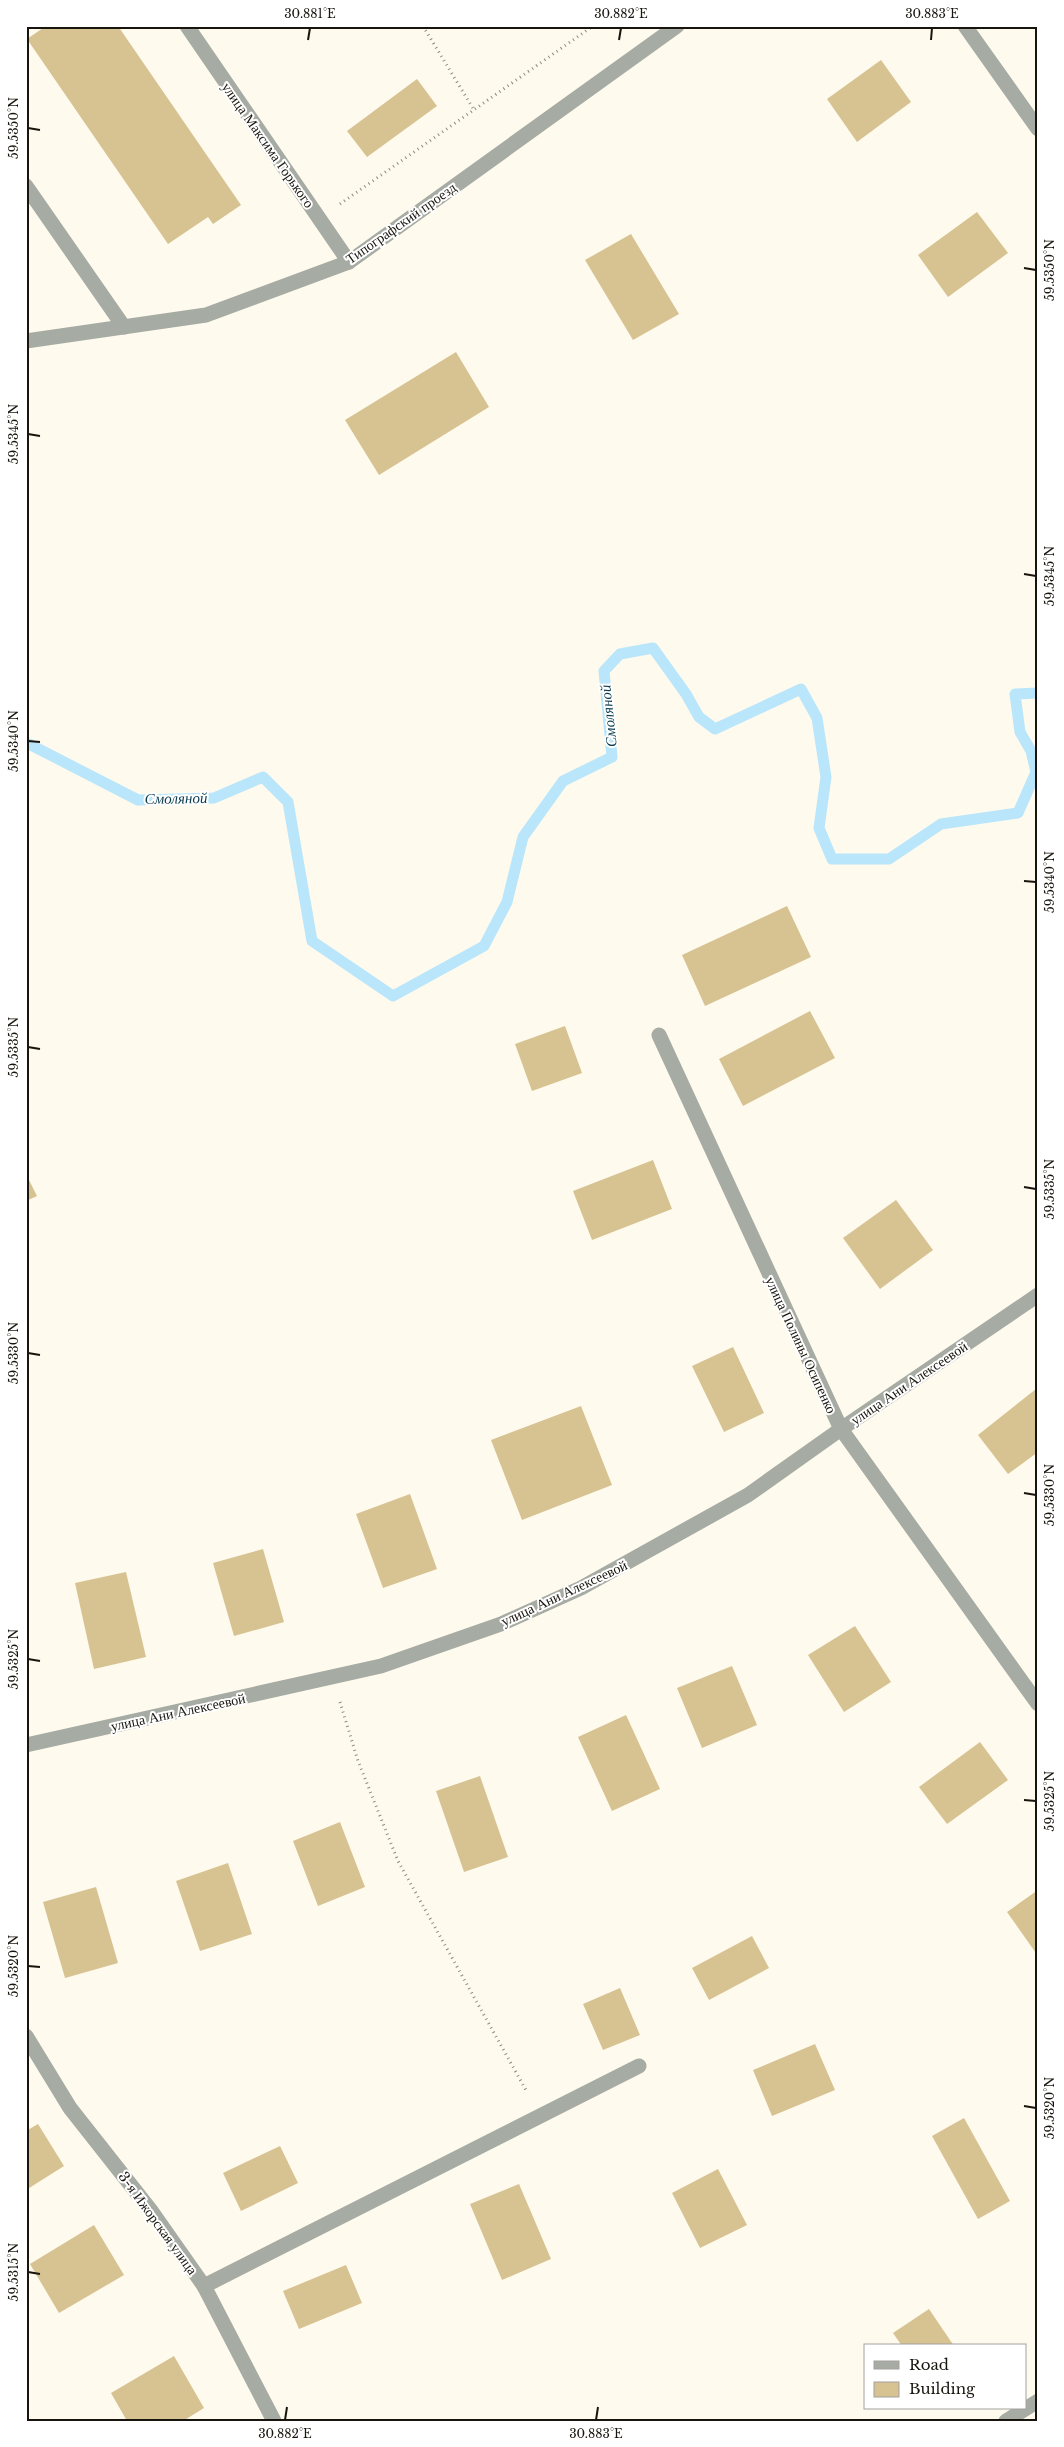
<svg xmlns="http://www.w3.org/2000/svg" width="1064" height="2447" viewBox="0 0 1064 2447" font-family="'Libre Baskerville',serif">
<rect width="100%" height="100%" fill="#fffaee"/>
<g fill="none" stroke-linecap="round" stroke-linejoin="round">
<!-- stream -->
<polyline stroke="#b9e6fa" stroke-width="11" points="26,746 29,744 138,800 214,798 263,777 288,802 312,941 393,996 484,946 507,902 523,837 563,781 612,757 604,671 620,654 653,648 686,694 699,717 715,729 801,689 817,718 826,777 819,828 832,859 889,859 941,824 1018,813 1036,772 1031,751 1020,732 1015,694 1038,693"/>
</g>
<!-- building -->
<g fill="#d7c392">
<polygon points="46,26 118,26 241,205 213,224 208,217 168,244 27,39"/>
<polygon points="881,60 911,102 857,142 827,99"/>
<polygon points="417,79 437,106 367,157 347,131"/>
<polygon points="977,212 1008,253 948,297 918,255"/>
<polygon points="631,234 679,314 633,340 585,260"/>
<polygon points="456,352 489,407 379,475 345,420"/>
<polygon points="787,906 811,957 705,1006 682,955"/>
<polygon points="810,1011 835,1058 743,1106 719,1059"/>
<polygon points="565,1026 582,1073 532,1091 515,1044"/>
<polygon points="653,1160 672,1209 592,1240 573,1191"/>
<polygon points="26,1174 37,1196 26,1201"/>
<polygon points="896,1200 933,1250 880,1289 843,1238"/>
<polygon points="733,1347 764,1413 724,1432 692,1366"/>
<polygon points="1036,1389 1038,1392 1038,1452 1008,1474 978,1435"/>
<polygon points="581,1406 612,1485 522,1520 491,1440"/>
<polygon points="410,1494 437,1569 383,1588 356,1514"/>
<polygon points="263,1549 284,1622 234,1636 213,1563"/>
<polygon points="126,1572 146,1657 94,1669 75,1583"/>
<polygon points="855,1626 891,1682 844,1712 808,1655"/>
<polygon points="732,1666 757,1725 702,1748 677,1688"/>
<polygon points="626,1715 660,1789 612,1811 578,1737"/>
<polygon points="980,1742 1008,1780 947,1824 919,1787"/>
<polygon points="480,1776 508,1857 464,1872 436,1791"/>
<polygon points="340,1822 365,1887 318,1906 293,1841"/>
<polygon points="228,1863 252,1934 200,1951 176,1881"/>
<polygon points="96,1887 118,1963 65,1978 43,1902"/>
<polygon points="1038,1890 1038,1956 1007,1912"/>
<polygon points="752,1936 769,1968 709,2000 692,1968"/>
<polygon points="620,1988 640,2035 603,2050 583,2004"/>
<polygon points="815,2044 835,2090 772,2116 753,2070"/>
<polygon points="964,2118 1010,2201 978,2219 932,2136"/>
<polygon points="38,2124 64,2166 26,2190 26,2131"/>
<polygon points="280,2146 298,2183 241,2211 223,2173"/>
<polygon points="718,2169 747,2225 700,2248 672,2193"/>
<polygon points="519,2184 551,2259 502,2280 470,2204"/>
<polygon points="94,2225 124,2275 59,2313 30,2264"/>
<polygon points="346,2265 362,2303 299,2329 283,2291"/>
<polygon points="929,2309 954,2346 902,2346 893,2333"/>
<polygon points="174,2356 204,2408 183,2421 127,2421 111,2393"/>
</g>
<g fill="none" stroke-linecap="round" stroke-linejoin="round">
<!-- path -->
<g stroke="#8f8b81" stroke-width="3" stroke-dasharray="1 4" stroke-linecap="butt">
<polyline points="423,26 474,110"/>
<polyline points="340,204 593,26"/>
<polyline points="340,1702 358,1761 398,1861 527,2092"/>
</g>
<!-- lane -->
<polyline stroke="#a6aba3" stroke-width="15" points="26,186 124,327"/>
<!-- street -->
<g stroke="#a6aba3" stroke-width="15">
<polyline points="187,26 349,262"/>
<polyline points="965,26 1038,129"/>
<polyline points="26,341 206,315 349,262 677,26"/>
<polyline points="659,1035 841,1429 1038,1704"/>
<polyline points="26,1745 381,1666 501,1624 581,1588 748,1495 841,1429 1038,1295"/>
<polyline points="26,2036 70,2108 152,2212 204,2286 274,2421"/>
<polyline points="204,2286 639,2066"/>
<polyline points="1006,2421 1038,2401"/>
</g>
</g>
<!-- ticks -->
<path fill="none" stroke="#18150e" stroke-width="2" d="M308,40L310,28M619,40L621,28M931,40L932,28M28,128L40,130M1024,268L1036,270M28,434L40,436M1024,574L1036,576M28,741L40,742M1024,881L1036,882M28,1047L40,1049M1024,1187L1036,1189M28,1353L40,1355M1024,1493L1036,1495M28,1659L40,1661M1024,1800L1036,1801M28,1966L40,1967M1024,2106L1036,2108M28,2272L40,2274M285,2420L287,2407M596,2420L598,2407"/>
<g text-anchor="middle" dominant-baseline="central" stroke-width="4" stroke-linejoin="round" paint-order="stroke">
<!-- street labels -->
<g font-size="14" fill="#18150e" stroke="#fff">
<text transform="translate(268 145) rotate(55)">улица Максима Горького</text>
<text transform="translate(401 223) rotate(-35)">Типографский проезд</text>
<text transform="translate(801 1345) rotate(65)">улица Полины Осипенко</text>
<text transform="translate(909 1383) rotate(-34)">улица Ани Алексеевой</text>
<text transform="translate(564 1593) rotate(-25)">улица Ани Алексеевой</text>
<text transform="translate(178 1712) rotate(-12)">улица Ани Алексеевой</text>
<text transform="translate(158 2223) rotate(54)">3-я Ижорская улица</text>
</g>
<!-- water labels -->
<g font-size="15" font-style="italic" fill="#0a3c4e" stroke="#fff">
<text transform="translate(608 716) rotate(-96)">Смоляной</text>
<text transform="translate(176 798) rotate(-1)">Смоляной</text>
</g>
</g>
<!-- border -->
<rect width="1064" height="2447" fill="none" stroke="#ffffff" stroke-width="55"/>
<!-- legend -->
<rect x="864" y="2344" width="162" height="65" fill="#ffffff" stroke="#a3a19f"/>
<rect x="874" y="2361" width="25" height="8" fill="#a6aba3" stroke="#a3a19f"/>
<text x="909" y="2370" font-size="15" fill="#18150e">Road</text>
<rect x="874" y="2382" width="25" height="15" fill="#d7c392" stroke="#a3a19f"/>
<text x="909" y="2394" font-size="15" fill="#18150e">Building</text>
<rect x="28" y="28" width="1008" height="2392" fill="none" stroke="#18150e" stroke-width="2"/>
<g font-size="12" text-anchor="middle" fill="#18150e">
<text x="310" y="18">30.881°E</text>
<text x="621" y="18">30.882°E</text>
<text x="932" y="18">30.883°E</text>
<text transform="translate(14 128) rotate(-90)" y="4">59.5350°N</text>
<text transform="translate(1050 270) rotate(-90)" y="4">59.5350°N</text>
<text transform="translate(14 434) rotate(-90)" y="4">59.5345°N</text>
<text transform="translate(1050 576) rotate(-90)" y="4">59.5345°N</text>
<text transform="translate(14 741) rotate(-90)" y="4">59.5340°N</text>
<text transform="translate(1050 882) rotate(-90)" y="4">59.5340°N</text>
<text transform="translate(14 1047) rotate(-90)" y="4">59.5335°N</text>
<text transform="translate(1050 1189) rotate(-90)" y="4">59.5335°N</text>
<text transform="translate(14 1353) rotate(-90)" y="4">59.5330°N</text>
<text transform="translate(1050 1495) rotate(-90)" y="4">59.5330°N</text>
<text transform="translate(14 1659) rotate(-90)" y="4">59.5325°N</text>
<text transform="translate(1050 1801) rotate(-90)" y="4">59.5325°N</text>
<text transform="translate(14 1966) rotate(-90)" y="4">59.5320°N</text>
<text transform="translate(1050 2108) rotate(-90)" y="4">59.5320°N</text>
<text transform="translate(14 2272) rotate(-90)" y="4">59.5315°N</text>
<text x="285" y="2438">30.882°E</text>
<text x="596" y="2438">30.883°E</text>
</g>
</svg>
